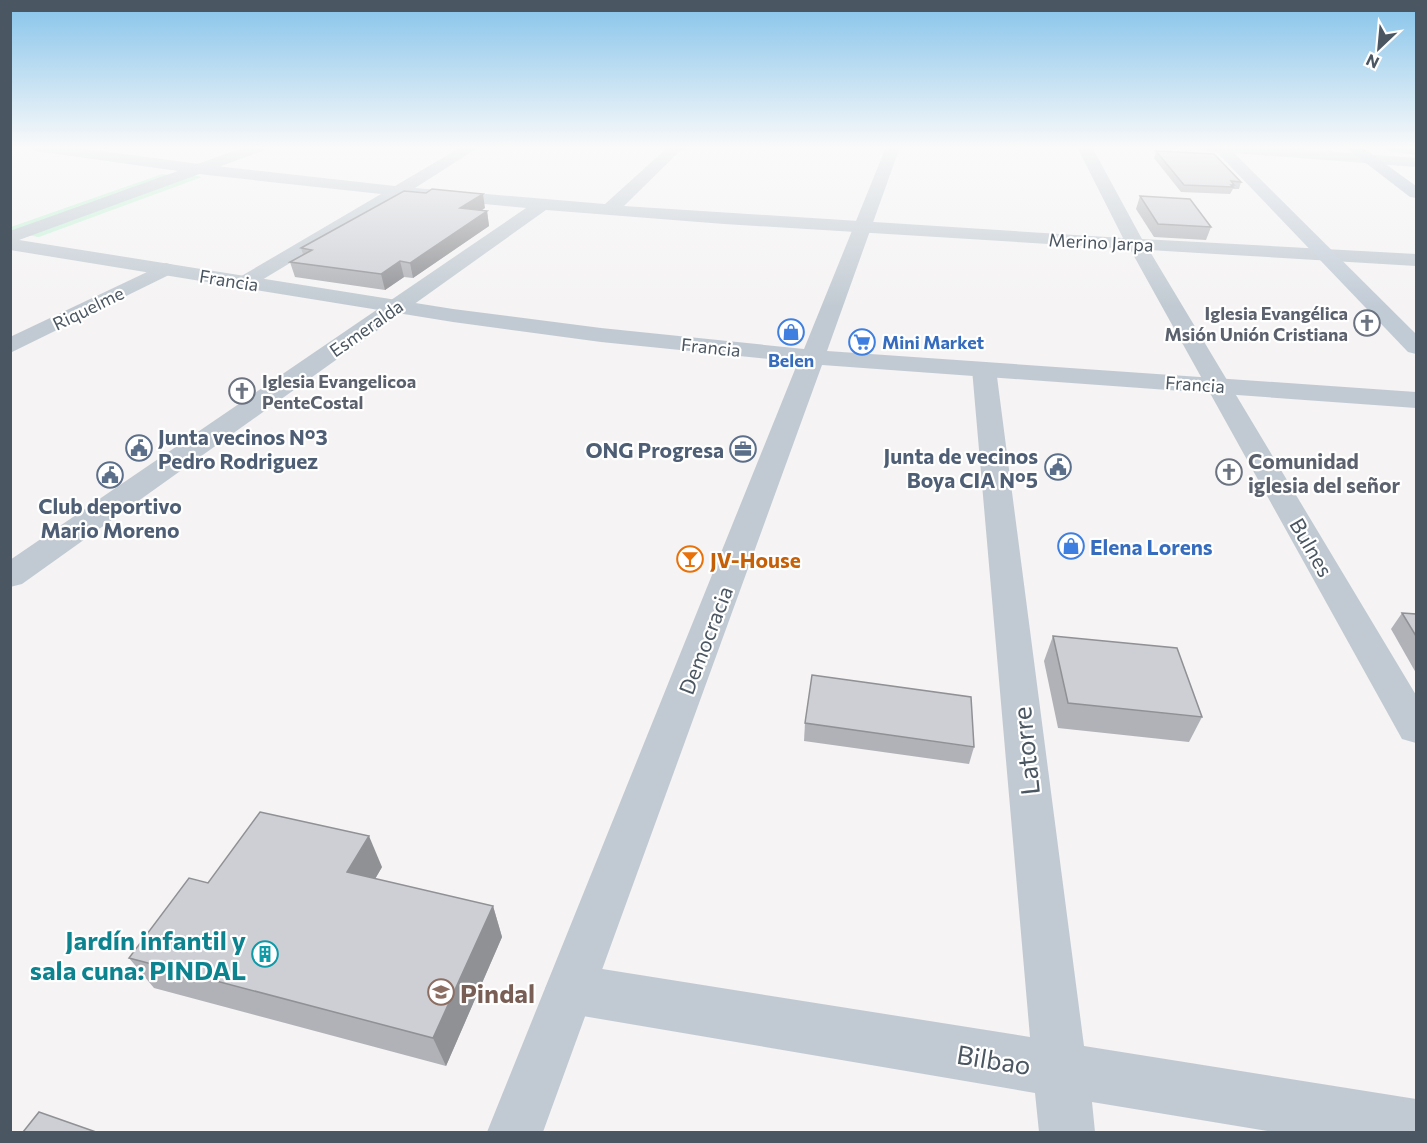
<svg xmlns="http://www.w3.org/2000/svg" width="1427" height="1143" viewBox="0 0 1427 1143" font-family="Commissioner,sans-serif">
<rect width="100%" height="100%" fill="#f5f3f3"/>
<!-- green -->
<g fill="#c3f1d5">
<polygon points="162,174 172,175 11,233 11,227"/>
<polygon points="192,175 202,177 39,237 26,235"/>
</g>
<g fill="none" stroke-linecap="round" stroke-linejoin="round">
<!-- minor -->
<g fill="#c1cad2" fill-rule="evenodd">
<polygon points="28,147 71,147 207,165 395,186 461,147 479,147 415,188 605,204 668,147 684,147 624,206 1123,238 1077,147 1092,147 1142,239 1416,254 1416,266 1149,250 1416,695 1416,743 1402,739 1130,249 724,224 546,210 22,584 10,587 10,560 526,208 401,196 252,286 238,286 235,282 238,278 381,194 207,175 35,151"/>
<path d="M1200,147H1227V148C1222,155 1206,153 1200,147Z"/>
<polygon points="166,263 173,265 176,269 173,273 10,353 10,337"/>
<polygon points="984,362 993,364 996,369 1084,1046 1416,1099 1416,1132 1273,1132 1092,1102 1095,1132 1039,1132 1035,1093 571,1014 553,1007 545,989 553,971 571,964 1030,1037 972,369 975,364"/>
</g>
<!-- tertiary -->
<g fill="#c1cad2" fill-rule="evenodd">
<polygon points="245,147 267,147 265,150 19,240 453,309 601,328 804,349 886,147 900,147 827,351 1416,392 1416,408 822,365 543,1132 487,1132 798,362 601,342 453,322 10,250 10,231"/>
<polygon points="1213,147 1271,147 1416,158 1416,167 1220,152 1215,151"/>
</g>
<!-- secondary -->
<g fill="#c1cbd6" fill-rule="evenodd">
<polygon points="1212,147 1228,147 1416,334 1416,354 1408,352"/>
<polygon points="1383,147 1416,147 1416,155 1390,151"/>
</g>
<!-- primary -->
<polygon fill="#b3c2d1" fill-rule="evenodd" points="1345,147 1362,147 1416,186 1416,198 1410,197"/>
</g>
<!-- wall -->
<g fill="#b0b2b7">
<polygon points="1156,151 1241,182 1239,189 1233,189 1230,194 1181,192 1154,158"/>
<polygon points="1140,196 1211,227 1206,240 1154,237 1136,209"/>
<polygon points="485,208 481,210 487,211 489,226 413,278 404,277 385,290 295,277 290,262 303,254 301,248"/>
<polygon points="1402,613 1416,614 1416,673 1391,629"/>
<polygon points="1053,636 1202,717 1189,742 1058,728 1044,661"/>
<polygon points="805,723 974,747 969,764 804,741"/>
<polygon points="382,867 375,879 493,906 502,937 446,1066 154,988 129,958"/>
</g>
<!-- shaded-wall -->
<g fill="#909195">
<polygon points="483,194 485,208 463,223 460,208"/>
<polygon points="487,211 489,226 413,278 410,263"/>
<polygon points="400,261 404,277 385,290 381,274"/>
<polygon points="369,836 382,867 361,903 347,872"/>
<polygon points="493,906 502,937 446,1066 433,1038"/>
</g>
<!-- building -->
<g fill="#cdcfd5" stroke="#909195" stroke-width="1.5">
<polygon points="1156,151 1214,154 1241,182 1231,181 1234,185 1231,185 1233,187 1184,185"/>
<polygon points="432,189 483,194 460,208 487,211 410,263 400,261 381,274 290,262 312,250 301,248 404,191 426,193"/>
<polygon points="1140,196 1190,199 1211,227 1158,224"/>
<polygon points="1402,613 1416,614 1416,636"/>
<polygon points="1053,636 1177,648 1202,717 1068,703"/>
<polygon points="812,675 971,697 974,747 805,723"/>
<polygon points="260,812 369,836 347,872 493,906 433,1038 129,958 189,878 208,883"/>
<polygon points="39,1112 96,1132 23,1132"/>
</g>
<!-- sky -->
<linearGradient id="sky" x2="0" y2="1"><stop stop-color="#85c3ea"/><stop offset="0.48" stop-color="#fafafa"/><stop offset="1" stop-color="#fafafa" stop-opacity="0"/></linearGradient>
<rect width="1427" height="307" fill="url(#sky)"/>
<!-- icons -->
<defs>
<g id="church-ring" transform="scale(1.35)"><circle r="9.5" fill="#fff" stroke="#6b7280" stroke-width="1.5"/><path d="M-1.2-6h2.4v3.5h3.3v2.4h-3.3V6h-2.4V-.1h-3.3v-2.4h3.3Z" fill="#6b7280"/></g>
<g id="shop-ring" transform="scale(1.35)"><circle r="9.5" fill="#fff" stroke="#3f7fe0" stroke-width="1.5"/><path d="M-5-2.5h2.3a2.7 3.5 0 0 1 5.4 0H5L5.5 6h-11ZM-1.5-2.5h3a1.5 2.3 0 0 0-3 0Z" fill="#3f7fe0"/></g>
<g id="supermarket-ring" transform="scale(1.35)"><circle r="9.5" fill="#fff" stroke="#3f7fe0" stroke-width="1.5"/><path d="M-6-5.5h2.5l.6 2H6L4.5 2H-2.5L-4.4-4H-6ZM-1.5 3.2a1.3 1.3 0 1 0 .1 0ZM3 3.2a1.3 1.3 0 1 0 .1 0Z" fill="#3f7fe0"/></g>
<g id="civic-ring" transform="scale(1.35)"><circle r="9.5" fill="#fff" stroke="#5c6f8a" stroke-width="1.5"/><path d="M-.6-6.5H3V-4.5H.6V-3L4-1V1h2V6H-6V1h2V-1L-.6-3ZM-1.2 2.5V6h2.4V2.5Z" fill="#5c6f8a"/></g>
<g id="office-ring" transform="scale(1.35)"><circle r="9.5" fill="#fff" stroke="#5c6f8a" stroke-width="1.5"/><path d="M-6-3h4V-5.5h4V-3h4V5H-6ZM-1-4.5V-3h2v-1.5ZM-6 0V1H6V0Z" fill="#5c6f8a"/></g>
<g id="bar-ring" transform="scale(1.35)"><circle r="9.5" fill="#fff" stroke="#e8710a" stroke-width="1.5"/><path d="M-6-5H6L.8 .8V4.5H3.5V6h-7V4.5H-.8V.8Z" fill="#e8710a"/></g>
<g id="building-ring" transform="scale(1.35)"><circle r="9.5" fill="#fff" stroke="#0f9aa8" stroke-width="1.5"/><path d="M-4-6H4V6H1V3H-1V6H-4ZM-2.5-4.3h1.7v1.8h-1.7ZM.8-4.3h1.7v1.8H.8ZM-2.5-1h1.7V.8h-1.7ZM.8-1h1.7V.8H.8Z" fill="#0f9aa8"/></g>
<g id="school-ring" transform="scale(1.35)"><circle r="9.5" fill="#fff" stroke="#8d6e63" stroke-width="1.5"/><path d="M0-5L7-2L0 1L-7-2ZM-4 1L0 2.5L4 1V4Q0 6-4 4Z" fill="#8d6e63"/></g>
</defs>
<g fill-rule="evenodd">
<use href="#church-ring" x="1367" y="323"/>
<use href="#shop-ring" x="791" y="332"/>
<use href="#supermarket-ring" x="862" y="342"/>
<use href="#church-ring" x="242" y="391"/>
<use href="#civic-ring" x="139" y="448"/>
<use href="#office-ring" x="743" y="449"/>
<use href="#civic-ring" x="1058" y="467"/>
<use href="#church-ring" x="1229" y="472"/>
<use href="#civic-ring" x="110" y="475"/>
<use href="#shop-ring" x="1071" y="546"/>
<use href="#bar-ring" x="690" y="559"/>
<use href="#building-ring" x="265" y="954"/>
<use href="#school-ring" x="441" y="992"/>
</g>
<g text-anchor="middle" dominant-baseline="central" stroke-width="4.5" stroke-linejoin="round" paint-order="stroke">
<!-- far-street labels -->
<g font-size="18" fill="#4a5661" stroke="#fff">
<text transform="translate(1101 242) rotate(3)">Merino Jarpa</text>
<text transform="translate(229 280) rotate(9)">Francia</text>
<text transform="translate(88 308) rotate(-26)">Riquelme</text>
<text transform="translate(366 328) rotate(-35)">Esmeralda</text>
<text transform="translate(711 347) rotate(6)">Francia</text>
<text transform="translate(1195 384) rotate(4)">Francia</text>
</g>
<!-- far-worship labels -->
<g font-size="18" font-weight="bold" fill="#5b616d" stroke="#fff" text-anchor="end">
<text x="1348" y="313">Iglesia Evangélica<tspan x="1348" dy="21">Msión Unión Cristiana</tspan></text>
<text x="262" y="381" text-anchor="start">Iglesia Evangelicoa<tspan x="262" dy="21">PenteCostal</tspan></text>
</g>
<!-- far-shop labels -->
<g font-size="18" font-weight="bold" fill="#366cbe" stroke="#fff" text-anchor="start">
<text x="882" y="342">Mini Market</text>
<text x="791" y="360" text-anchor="middle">Belen</text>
</g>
<!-- service labels -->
<g font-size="21" font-weight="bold" fill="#4e5e75" stroke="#fff" text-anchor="end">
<text x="158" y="436" text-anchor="start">Junta vecinos N°3<tspan x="158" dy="24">Pedro Rodriguez</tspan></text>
<text x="724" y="449">ONG Progresa</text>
<text x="1038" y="455">Junta de vecinos<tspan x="1038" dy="24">Boya CIA N°5</tspan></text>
<text x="110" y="505" text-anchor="middle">Club deportivo<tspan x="110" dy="24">Mario Moreno</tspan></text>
</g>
<!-- worship labels -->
<g font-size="21" font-weight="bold" fill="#5b616d" stroke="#fff" text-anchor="start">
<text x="1248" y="460">Comunidad<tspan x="1248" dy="24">iglesia del señor</tspan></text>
</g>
<!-- shop labels -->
<g font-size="21" font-weight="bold" fill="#366cbe" stroke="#fff" text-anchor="start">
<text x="1090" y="546">Elena Lorens</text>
</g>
<!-- street labels -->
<g font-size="21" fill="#4a5661" stroke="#fff">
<text transform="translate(1312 547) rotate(60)">Bulnes</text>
<text transform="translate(705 640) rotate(-69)">Democracia</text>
</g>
<!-- food labels -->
<g font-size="21" font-weight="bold" fill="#c56008" stroke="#fff" text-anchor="start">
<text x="710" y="559">JV-House</text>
</g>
<!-- near-street labels -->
<g font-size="26" fill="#4a5661" stroke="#fff">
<text transform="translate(1025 751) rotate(-96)">Latorre</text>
<text transform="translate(994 1059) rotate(9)">Bilbao</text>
</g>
<!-- near-culture labels -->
<g font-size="26" font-weight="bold" fill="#0d838f" stroke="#fff" text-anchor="end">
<text x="246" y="939">Jardín infantil y<tspan x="246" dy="30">sala cuna: PINDAL</tspan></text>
</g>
<!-- near-education labels -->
<g font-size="26" font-weight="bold" fill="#785e54" stroke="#fff" text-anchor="start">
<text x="460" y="992">Pindal</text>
</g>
</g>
<!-- border -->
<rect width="1427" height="1143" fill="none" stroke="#4a5661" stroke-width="24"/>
<!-- north arrow -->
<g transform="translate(1379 48) rotate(206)" stroke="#ffffff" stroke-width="4.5" paint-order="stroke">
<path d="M0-4.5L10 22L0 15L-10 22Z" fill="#4a5661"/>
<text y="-9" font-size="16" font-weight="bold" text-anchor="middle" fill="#4a5661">N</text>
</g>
</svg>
